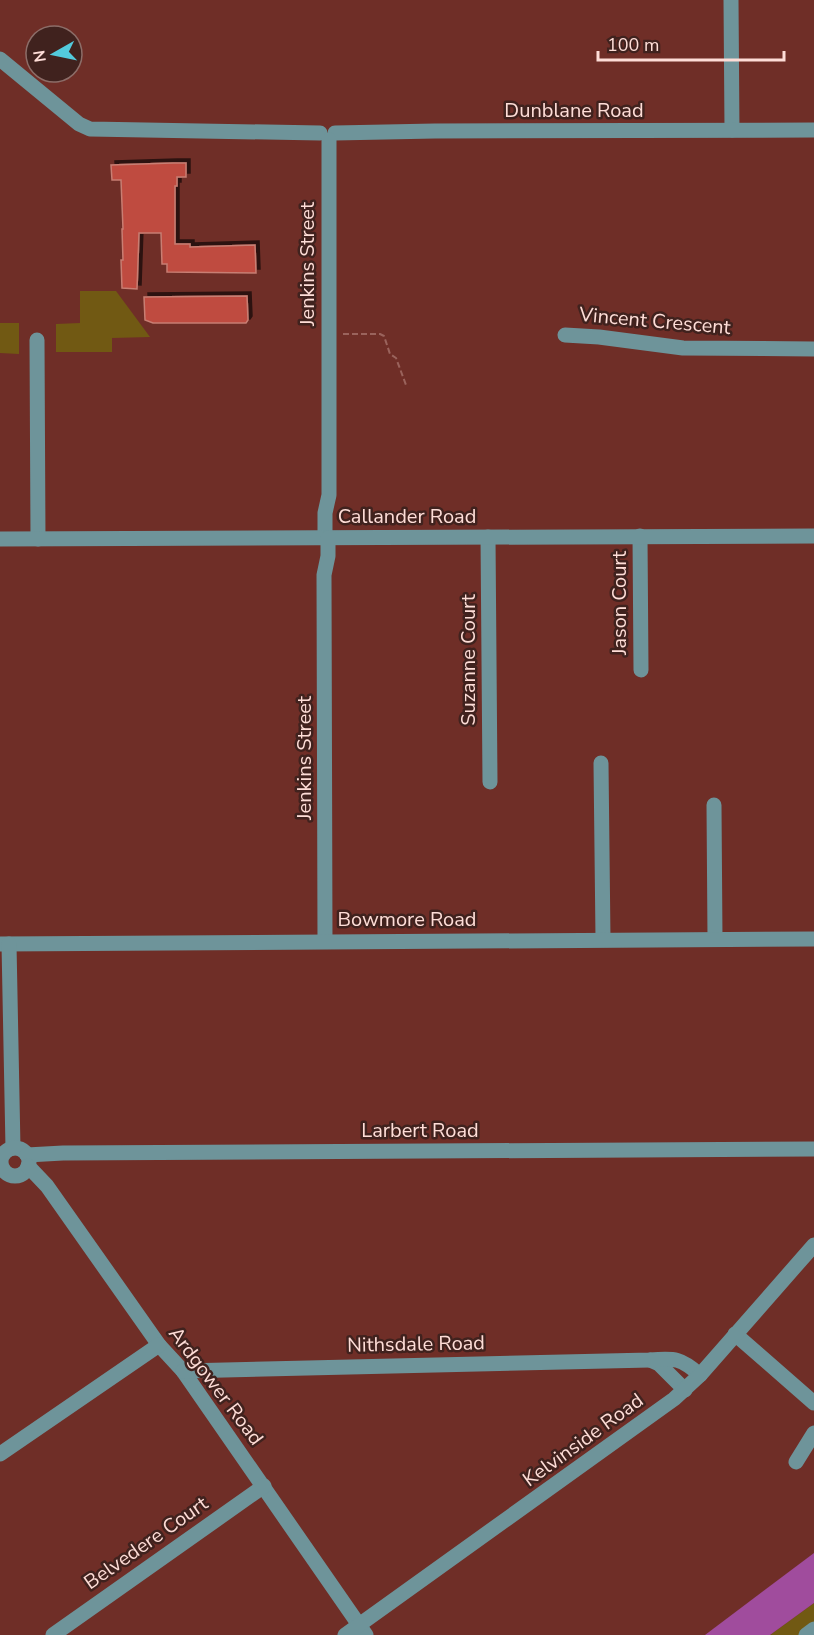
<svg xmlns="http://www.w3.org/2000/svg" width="814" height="1635" viewBox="0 0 814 1635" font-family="'Nunito Sans',sans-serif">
<defs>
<filter id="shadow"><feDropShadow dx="4" dy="-4" stdDeviation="0" flood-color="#0009"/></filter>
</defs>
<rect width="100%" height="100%" fill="#6f2e27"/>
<!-- green -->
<g fill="#715913">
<polygon points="80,291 116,291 150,337 112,338 112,352 56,352 56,324 80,323"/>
<polygon points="0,323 19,323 19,354 0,353"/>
<polygon points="814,1603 814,1635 770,1635"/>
</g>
<!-- water -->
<polygon fill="#a04c9d" points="814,1553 814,1603 770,1635 705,1635"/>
<!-- building -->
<g fill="#bf4b3f" stroke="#c87e73" stroke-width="1.5" filter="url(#shadow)">
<polygon points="173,163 186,163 186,177 177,177 177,186 175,186 175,244 190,244 190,247 255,245 256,273 167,272 167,264 162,264 161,233 139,233 137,289 122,288 121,260 123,260 122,229 123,229 121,180 112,180 111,165"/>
<polygon points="247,296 248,320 246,323 153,323 145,320 144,297"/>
</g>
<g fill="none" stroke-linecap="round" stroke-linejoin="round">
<!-- path -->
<polyline stroke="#9a635c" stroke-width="2" stroke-dasharray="6 3" stroke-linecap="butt" points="343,334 380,334 384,336 390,354 396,358 406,385"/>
<!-- minor -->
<g stroke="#6e949a" stroke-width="15">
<polyline points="731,0 732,130"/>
<polyline points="0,59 79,124 90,129 320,133"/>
<polyline points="335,133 435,131 814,130"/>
<polyline points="565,335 599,337 683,348 814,349"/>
<polyline points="37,340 38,539"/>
<polyline points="640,536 641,670"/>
<polyline points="488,537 490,782"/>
<polyline points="325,538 325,513 329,495 329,140"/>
<polyline points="0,539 814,536"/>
<polyline points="601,763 603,939"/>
<polyline points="714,805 715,939"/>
<polyline points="325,941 324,575 328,556 328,538"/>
<polyline points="0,944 814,939"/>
<polyline points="9,944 13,1148"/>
<circle cx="15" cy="1162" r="14"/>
<polyline points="27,1155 63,1153 814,1149"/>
<polyline points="28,1166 47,1186 159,1345 183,1371 366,1635"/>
<polyline points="735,1334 814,1403"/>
<polyline points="650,1360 659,1364 685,1390"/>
<path d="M183,1371L650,1360C675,1358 681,1358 700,1375"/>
<polyline points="0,1454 159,1345"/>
<polyline points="796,1462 814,1433"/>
<polyline points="53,1635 264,1486"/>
<polyline points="345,1635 674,1399 700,1375 814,1245"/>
<polyline points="806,1635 814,1629"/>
</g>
</g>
<g text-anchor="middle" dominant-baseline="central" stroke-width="5" stroke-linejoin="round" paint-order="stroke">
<!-- street labels -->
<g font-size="20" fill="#feddd7" stroke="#40221e">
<text x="574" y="110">Dunblane Road</text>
<text transform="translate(307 264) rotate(-90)">Jenkins Street</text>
<text transform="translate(655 321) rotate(5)">Vincent Crescent</text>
<text x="407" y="516">Callander Road</text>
<text transform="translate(619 603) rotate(-90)">Jason Court</text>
<text transform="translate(468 660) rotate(-90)">Suzanne Court</text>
<text transform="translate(304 758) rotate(-90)">Jenkins Street</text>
<text x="407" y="919">Bowmore Road</text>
<text x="420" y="1130">Larbert Road</text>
<text transform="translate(416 1344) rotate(-1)">Nithsdale Road</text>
<text transform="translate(216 1386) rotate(53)">Ardgower Road</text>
<text transform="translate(583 1440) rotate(-36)">Kelvinside Road</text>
<text transform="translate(146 1543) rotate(-35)">Belvedere Court</text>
</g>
</g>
<!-- north arrow -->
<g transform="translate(54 54) rotate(261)"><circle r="28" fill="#40221e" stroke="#8c6d68" stroke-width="1.5"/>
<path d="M0-4.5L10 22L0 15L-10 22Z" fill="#53cadc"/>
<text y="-9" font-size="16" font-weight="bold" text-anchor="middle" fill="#feddd7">N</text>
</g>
<!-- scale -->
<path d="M598 51v9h186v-9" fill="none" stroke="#feddd7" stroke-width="3"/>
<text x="607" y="51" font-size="18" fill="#feddd7" stroke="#40221e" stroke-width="4.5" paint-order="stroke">100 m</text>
</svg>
